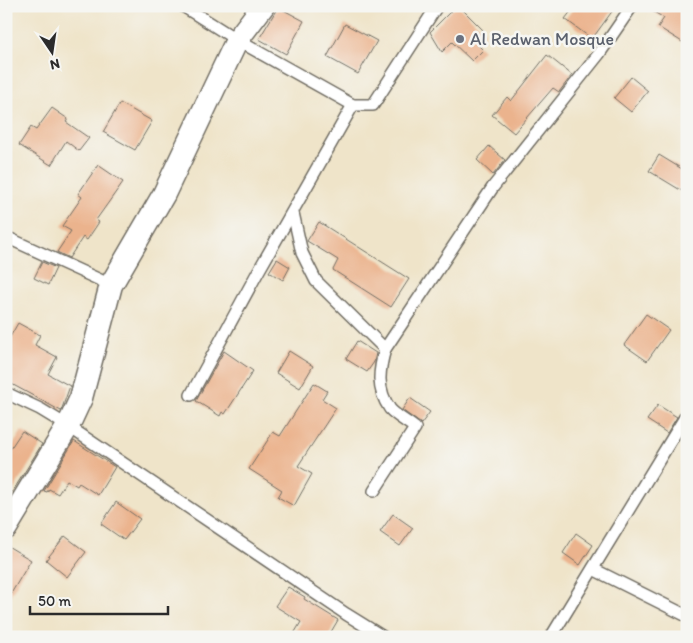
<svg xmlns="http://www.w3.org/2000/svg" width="693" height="643" viewBox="0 0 693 643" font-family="Itim,sans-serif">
<rect width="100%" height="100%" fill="#f6f6f2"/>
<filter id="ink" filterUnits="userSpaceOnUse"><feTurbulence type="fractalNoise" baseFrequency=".02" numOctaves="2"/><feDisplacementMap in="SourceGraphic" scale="10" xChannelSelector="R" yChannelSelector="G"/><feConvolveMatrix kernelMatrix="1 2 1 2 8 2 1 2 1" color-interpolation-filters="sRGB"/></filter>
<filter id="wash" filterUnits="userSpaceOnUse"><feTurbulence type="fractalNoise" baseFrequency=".0096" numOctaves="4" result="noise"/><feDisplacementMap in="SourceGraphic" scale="20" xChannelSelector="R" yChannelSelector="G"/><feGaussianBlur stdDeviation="1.12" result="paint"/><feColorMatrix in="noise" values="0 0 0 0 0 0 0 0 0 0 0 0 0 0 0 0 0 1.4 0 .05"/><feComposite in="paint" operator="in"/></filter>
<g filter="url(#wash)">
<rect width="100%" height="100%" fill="#efe4c9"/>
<g id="blocks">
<!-- building -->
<g fill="#ebb38d">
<polygon points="456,6 459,6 485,32 475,42 483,50 472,61 452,42 442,52 430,32"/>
<polygon points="575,6 616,6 592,39 565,19"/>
<polygon points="644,6 687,6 687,45 658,27 664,18"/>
<polygon points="278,7 304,21 286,54 259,39"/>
<polygon points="345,24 377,41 358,74 327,57"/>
<polygon points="547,55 572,75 559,92 553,88 514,133 492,115 507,97 511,101"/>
<polygon points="631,77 648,91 631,112 614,98"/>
<polygon points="120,103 152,121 135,150 103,132"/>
<polygon points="52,108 68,119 66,122 89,138 79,151 66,141 51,165 19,145 31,127 36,130"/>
<polygon points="489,146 505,160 493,175 477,160"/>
<polygon points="659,155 687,172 687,194 649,171"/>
<polygon points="98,165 123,182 96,220 99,222 87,240 83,237 69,258 57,252 71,231 62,226 82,197 78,194"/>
<polygon points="319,222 409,279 391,307 333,270 338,260 307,241"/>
<polygon points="277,259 290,267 283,280 269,272"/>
<polygon points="42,262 56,268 48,285 34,278"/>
<polygon points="646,314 669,330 647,361 624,345"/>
<polygon points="18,323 40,335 35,345 57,357 48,374 70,386 61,411 6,381 6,344"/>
<polygon points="357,341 376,353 374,362 367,372 346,359"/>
<polygon points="224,351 253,371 225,414 222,412 220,416 196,401"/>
<polygon points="289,351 313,366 300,388 276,373"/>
<polygon points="314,383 327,391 322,399 336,408 298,466 312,474 294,506 278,497 282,490 249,469 273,432 280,436"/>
<polygon points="410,398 430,412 421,424 402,410"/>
<polygon points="658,405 677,417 667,433 647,420"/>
<polygon points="22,431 42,444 6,502 6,455"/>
<polygon points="74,441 115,467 98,495 79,483 77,486 67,480 58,494 49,489 47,492 44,491"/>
<polygon points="116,502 140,519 124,540 101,524"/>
<polygon points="393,514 413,528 400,546 380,532"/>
<polygon points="576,533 593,545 580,565 563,553"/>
<polygon points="65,536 86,552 67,577 46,560"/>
<polygon points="6,545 31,560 6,602"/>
<polygon points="288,587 305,597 304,599 338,620 328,637 292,637 301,622 275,606"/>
</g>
</g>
</g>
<g filter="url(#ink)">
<use href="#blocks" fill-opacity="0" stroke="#706c62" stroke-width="1"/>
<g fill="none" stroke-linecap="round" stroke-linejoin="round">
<!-- lane casing -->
<g stroke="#706c62" stroke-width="14">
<g id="lane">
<polyline points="183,6 237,40 353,105 373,105 437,6"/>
<polyline points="293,213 302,253 316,281 385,349"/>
<polyline points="6,237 111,285"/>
<polyline points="6,393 40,409 68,426 346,614 383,637"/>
<polyline points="191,395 259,270 353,105"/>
<path d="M374,491L415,428C408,422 396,416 390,409C376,389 379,370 385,349L493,187L599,54L632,6"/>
<polyline points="593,569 687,616"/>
<polyline points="551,637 687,414"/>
</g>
</g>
<!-- street casing -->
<g stroke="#706c62" stroke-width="25">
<polyline id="street" points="6,528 68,426 81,398 111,285 164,194 237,40 263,6"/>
</g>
<!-- lane -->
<use href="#lane" stroke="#fff" stroke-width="11"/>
<!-- street -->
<use href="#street" stroke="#fff" stroke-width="22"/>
</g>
</g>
<!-- markers -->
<circle fill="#6b7280" stroke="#f6f6f2" stroke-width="2" cx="460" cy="39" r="5"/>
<g text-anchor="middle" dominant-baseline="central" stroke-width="5" stroke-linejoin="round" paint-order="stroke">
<!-- worship labels -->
<g font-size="18" fill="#5b616d" stroke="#f6f6f2" text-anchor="start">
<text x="470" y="39">Al Redwan Mosque</text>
</g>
</g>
<!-- margin -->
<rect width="693" height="643" fill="none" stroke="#f6f6f2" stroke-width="25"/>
<!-- north arrow -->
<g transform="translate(52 52) rotate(167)" stroke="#f6f6f2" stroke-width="4" paint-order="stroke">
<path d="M0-4L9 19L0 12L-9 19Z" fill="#2b2b2b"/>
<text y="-8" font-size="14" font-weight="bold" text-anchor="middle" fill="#2b2b2b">N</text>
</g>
<!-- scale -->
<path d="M30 606v8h138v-8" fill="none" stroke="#2b2b2b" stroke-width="2.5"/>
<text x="38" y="606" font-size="15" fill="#2b2b2b" stroke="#f6f6f2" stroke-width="4" paint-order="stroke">50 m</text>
</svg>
